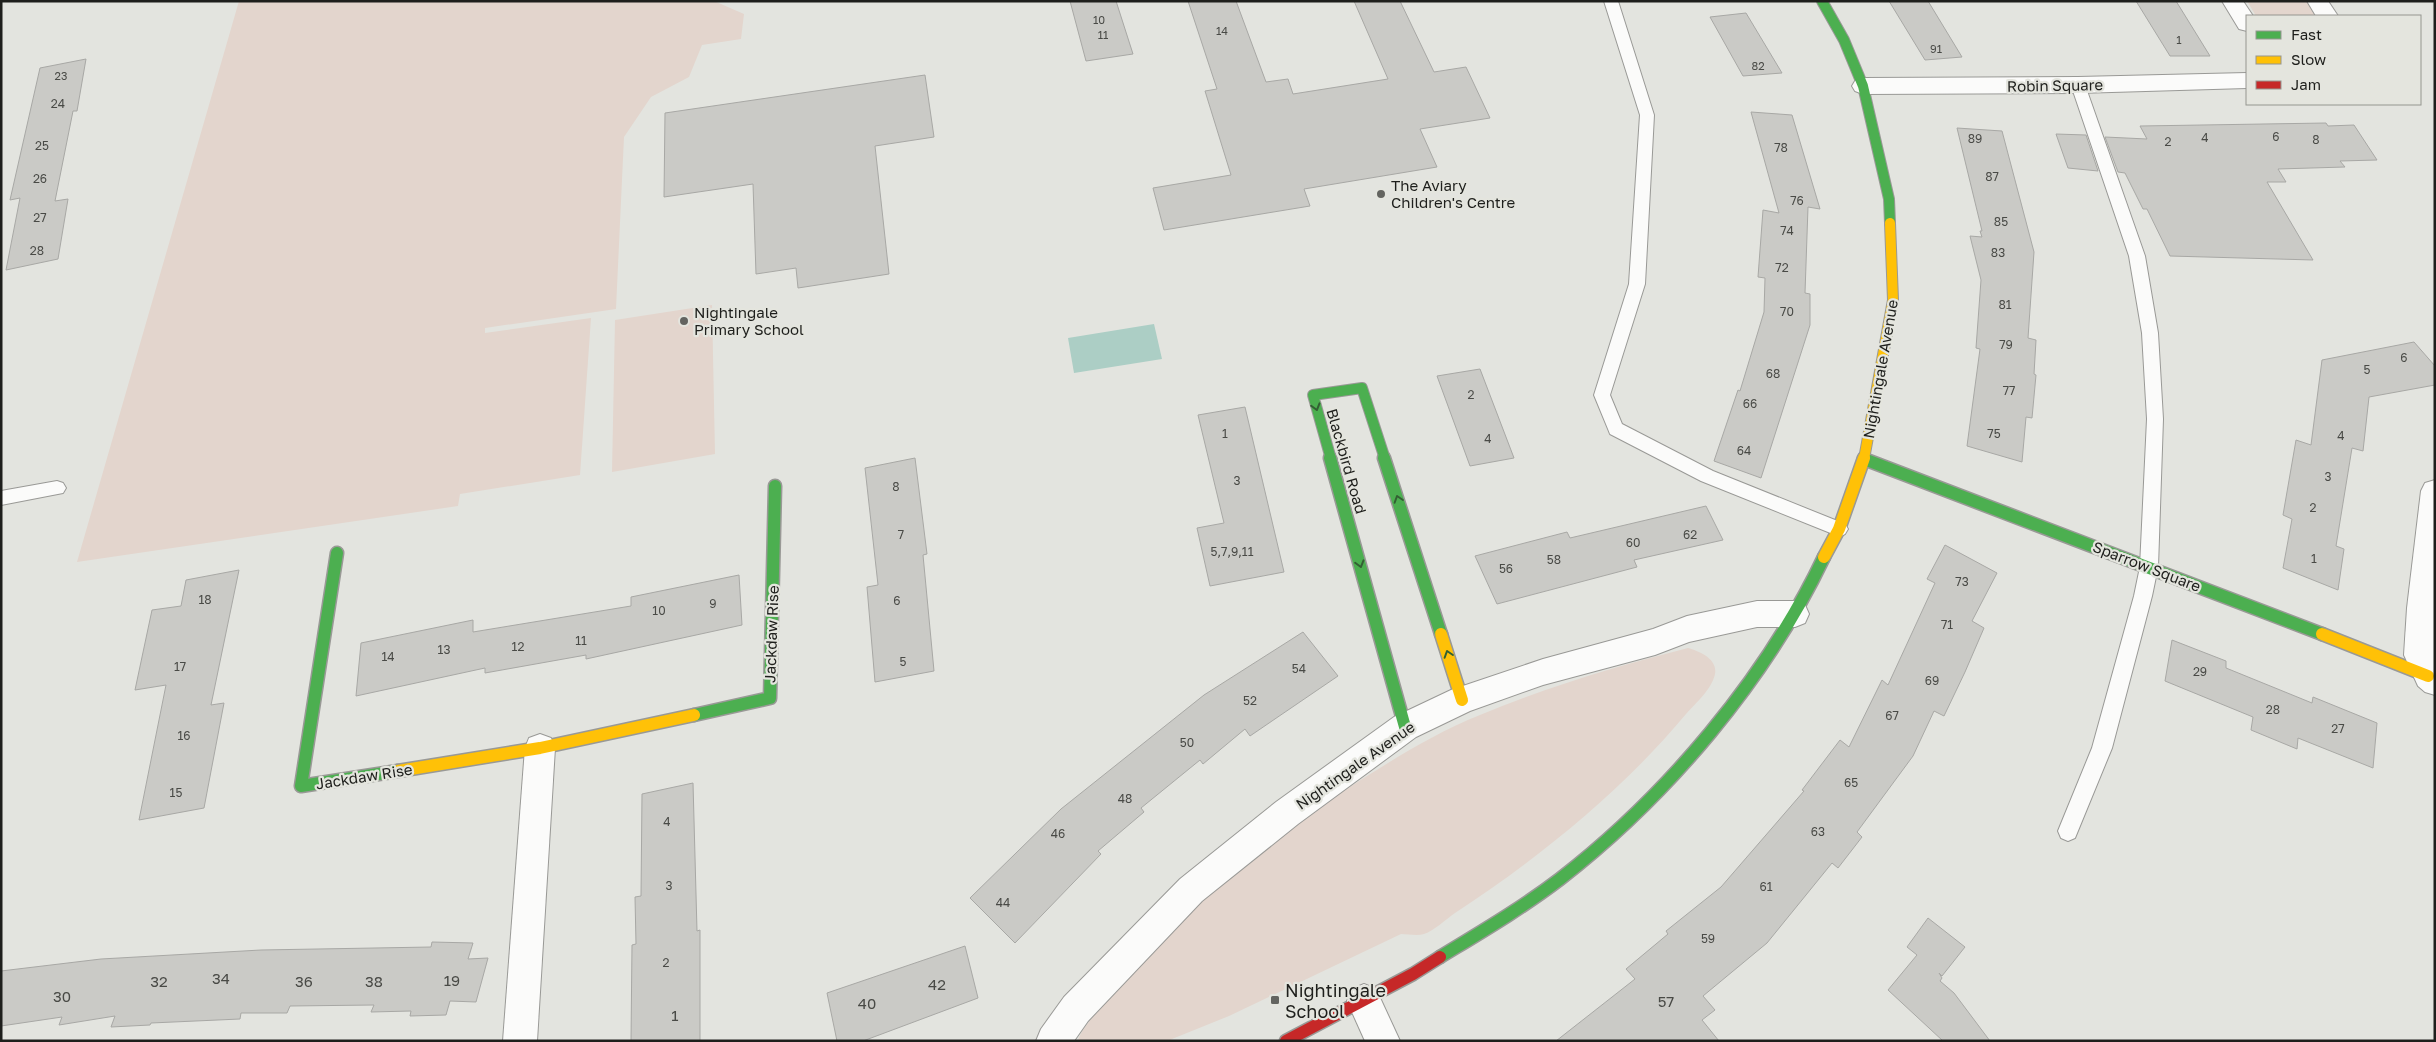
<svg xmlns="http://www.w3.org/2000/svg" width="2436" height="1042" viewBox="0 0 2436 1042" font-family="'Golos Text',sans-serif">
<rect width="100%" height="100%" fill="#e3e4df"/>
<!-- green -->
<g fill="#e3d5cd">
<polygon points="239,1 714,1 744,14 741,39 702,45 689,77 651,97 624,137 616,309 485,328 485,333 591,318 580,475 460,494 458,506 77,562"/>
<polygon points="2247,1 2309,1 2319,16 2256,16"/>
<polygon points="712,305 715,454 612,472 615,320"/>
<path d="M1688,648C1699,651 1718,659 1715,674C1712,689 1696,703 1686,714C1621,792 1540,857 1455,913C1446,919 1434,931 1424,934C1417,936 1408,934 1401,934L1229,1016L1167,1041H1078C1080,1026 1124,982 1136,968C1207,889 1290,823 1380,768C1412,748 1445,729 1480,715C1547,687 1617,666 1688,648Z"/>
</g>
<!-- water -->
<polygon fill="#accec5" points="1154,324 1162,359 1074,373 1068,338"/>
<!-- building -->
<g fill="#cacac6" stroke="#a8a8a5">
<polygon points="1070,1 1116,1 1133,54 1086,61"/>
<polygon points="1188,1 1236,1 1266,82 1288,79 1293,94 1388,79 1354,1 1400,1 1434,72 1466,67 1490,118 1420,129 1437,167 1304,189 1310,206 1164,230 1153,188 1231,175 1205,91 1217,89"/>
<polygon points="1889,1 1928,1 1962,57 1925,60"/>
<polygon points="2136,1 2176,1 2210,56 2170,56"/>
<polygon points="1746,13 1782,73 1743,76 1710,17"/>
<polygon points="86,59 77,111 73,111 55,201 68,199 58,259 6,270 20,198 10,200 40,68"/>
<polygon points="925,75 934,137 875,146 889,274 798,288 796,268 756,274 753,184 664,197 665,113"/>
<polygon points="1751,112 1792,115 1820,209 1808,207 1805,293 1810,294 1810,325 1761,478 1714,461 1738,390 1740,391 1764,312 1765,278 1758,277 1763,210 1779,213"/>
<polygon points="2326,123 2328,126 2354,125 2377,160 2340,161 2345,167 2278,169 2286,182 2267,182 2313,260 2170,256 2147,209 2143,209 2125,173 2118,172 2105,137 2147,139 2140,126"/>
<polygon points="1957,128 2002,131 2034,252 2028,338 2036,340 2034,374 2036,375 2032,418 2026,417 2022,462 1967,446 1980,349 1976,348 1981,280 1970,236 1982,237 1980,231 1982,231"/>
<polygon points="2056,134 2086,135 2098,171 2068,168"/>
<polygon points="2414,342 2435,366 2435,385 2369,397 2363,451 2352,448 2336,546 2344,549 2338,590 2283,568 2292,519 2283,515 2296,440 2311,445 2322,360"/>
<polygon points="1480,369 1514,458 1470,466 1437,376"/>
<polygon points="1245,407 1284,572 1210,586 1197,528 1224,523 1198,415"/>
<polygon points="915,458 927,554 923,555 934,671 875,682 867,587 878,585 865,468"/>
<polygon points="1706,506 1723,540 1634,560 1637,567 1497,604 1475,556 1567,532 1570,538"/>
<polygon points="1945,545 1997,573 1972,621 1984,628 1965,672 1944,716 1934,711 1913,756 1857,832 1862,837 1838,868 1832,863 1767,943 1703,996 1715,1010 1702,1020 1719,1041 1556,1041 1635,979 1626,969 1668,934 1666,931 1721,887 1804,791 1802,790 1840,740 1849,747 1882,680 1888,685 1935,583 1927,579"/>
<polygon points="239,570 211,705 224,703 204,808 139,820 166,685 135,690 152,610 181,606 186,580"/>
<polygon points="739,575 742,625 586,659 586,655 485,673 485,668 356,696 361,643 473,620 473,632 631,606 631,597"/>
<polygon points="1303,632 1338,676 1250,736 1245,729 1203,764 1200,760 1141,808 1144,812 1098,851 1101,854 1015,943 970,898 1061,809 1204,695"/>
<polygon points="2172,640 2226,661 2226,668 2312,703 2313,697 2377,723 2373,768 2298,738 2297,749 2251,730 2253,717 2165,681"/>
<polygon points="693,783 697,931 700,930 700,1041 631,1041 632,945 636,944 635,897 641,896 642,794"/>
<polygon points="1928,918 1965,947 1942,976 1939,973 1942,978 1940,981 1954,993 1990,1041 1943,1041 1888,990 1917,955 1907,947"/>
<polygon points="432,942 473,943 468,959 488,958 476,1002 450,1001 446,1015 410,1016 411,1011 371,1012 374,1005 290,1006 287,1013 241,1013 240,1019 151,1023 150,1025 111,1027 115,1016 59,1025 62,1017 1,1026 1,971 101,959 261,950 431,947"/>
<polygon points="965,946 978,998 863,1041 837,1041 827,993"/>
</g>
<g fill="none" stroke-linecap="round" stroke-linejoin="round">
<!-- lane casing -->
<g stroke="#999996" stroke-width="2">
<g id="lane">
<polygon points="1604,1 1618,1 1654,115 1645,284 1610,395 1622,424 1713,471 1845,524 1848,529 1845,534 1839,537 1833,534 1701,481 1610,434 1608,429 1594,395 1629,284 1640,115"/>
<polygon points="2078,80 2085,85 2145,256 2158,333 2163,419 2158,567 2152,596 2112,748 2075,838 2068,841 2061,838 2058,831 2092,748 2134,596 2140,567 2147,419 2142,333 2129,256 2071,85"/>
<polygon points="57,481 63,483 66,488 63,493 1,505 1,491"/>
</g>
</g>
<!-- street casing -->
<g stroke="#999996" stroke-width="2">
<g id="street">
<polygon points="2222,1 2243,1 2253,16 2247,16 2247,31 2239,29"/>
<polygon points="2307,1 2328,1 2338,16 2316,16"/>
<polygon points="2247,73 2247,88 2078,93 1863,94 1855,91 1852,86 1855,81 1863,78 2078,77"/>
<polygon points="2435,480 2435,695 2425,692 2418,686 2404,655 2407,608 2421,491 2425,483"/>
<polygon points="1757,601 1795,601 1805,605 1809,614 1805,623 1795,627 1757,627 1689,642 1655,655 1543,685 1470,711 1416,737 1298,824 1202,901 1088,1021 1074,1041 1036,1041 1041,1029 1064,997 1180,879 1276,802 1394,717 1451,690 1543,659 1653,629 1687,616"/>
<polygon points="540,734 551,738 555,748 537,1041 503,1041 525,748 529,738"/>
<polygon points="1364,984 1376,989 1400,1041 1365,1041 1347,1001 1352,989"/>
</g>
</g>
<!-- fast-far1 casing -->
<g stroke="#999996" stroke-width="12">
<g id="fast-far1">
<polyline points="1822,1 1844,40 1863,86 1889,199 1890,223"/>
<polyline points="1331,459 1313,395 1362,388 1385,459"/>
</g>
</g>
<!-- fast casing -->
<g stroke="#999996" stroke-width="15">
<g id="fast">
<polyline points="1330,458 1405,727"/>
<polyline points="1384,458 1441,634"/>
<polyline points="1864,459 2322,634"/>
<polyline points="337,553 301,786 398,771"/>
<polyline points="694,715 770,698 775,486"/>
<path d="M1440,957C1481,932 1522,908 1560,879C1667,796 1766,679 1824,557"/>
</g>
</g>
<!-- slow-far1 casing -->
<g stroke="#999996" stroke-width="12">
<polyline id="slow-far1" points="1864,459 1893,300 1890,223"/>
</g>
<!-- slow casing -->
<g stroke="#999996" stroke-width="15">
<g id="slow">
<polyline points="1824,557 1839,529 1864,458"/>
<polyline points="1441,634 1462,700"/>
<polyline points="2322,634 2428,676"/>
<polyline points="398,771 540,748 694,715"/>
</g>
</g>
<!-- jam casing -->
<g stroke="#999996" stroke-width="15">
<polyline id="jam" points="1286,1041 1413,974 1440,957"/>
</g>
<!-- lane -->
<use href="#lane" fill="#fbfbfa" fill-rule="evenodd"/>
<!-- street -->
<use href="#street" fill="#fbfbfa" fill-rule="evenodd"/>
<!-- fast-far1 -->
<use href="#fast-far1" stroke="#4caf50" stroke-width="10"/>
<!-- fast -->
<use href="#fast" stroke="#4caf50" stroke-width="12"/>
<!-- slow-far1 -->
<use href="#slow-far1" stroke="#ffc107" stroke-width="10"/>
<!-- slow -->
<use href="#slow" stroke="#ffc107" stroke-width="12"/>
<!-- jam -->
<use href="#jam" stroke="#c62828" stroke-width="12"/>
</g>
<!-- one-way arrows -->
<defs><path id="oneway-chevron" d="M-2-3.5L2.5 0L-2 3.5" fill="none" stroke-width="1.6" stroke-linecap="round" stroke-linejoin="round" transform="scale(1.25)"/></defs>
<g stroke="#336033">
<use href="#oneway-chevron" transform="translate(1316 407) rotate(74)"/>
<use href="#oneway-chevron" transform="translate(1398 499) rotate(-108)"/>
<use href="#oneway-chevron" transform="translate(1360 564) rotate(74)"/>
<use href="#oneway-chevron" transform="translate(1448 654) rotate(-108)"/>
</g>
<!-- markers -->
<g fill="#636460" stroke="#e4e5de" stroke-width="2">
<circle cx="1381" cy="194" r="5"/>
<circle cx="684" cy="321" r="5"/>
<rect x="1270" y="995" width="10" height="10" rx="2.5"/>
</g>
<g text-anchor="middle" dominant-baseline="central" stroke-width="4.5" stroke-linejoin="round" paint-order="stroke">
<!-- far-number labels -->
<g font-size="11" fill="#494a46">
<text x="1099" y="19">10</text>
<text x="1222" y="30">14</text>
<text x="1103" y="34">11</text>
<text x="2179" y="39">1</text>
<text x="1936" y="48">91</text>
<text x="1758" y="65">82</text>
<text x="61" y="75">23</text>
</g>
<!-- number labels -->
<g font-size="12" fill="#494a46">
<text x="58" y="103">24</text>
<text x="2276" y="136">6</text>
<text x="2205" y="137">4</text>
<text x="1975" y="138">89</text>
<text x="2316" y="139">8</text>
<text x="2168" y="141">2</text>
<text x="42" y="145">25</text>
<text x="1781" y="147">78</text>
<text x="1992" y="176">87</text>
<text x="40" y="178">26</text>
<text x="1797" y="200">76</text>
<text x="40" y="217">27</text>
<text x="2001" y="221">85</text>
<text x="1787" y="230">74</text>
<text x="37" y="250">28</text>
<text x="1998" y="252">83</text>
<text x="1782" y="267">72</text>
<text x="2005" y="304">81</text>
<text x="1787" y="311">70</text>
<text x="2006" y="344">79</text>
<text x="2404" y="357">6</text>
<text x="2367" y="369">5</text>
<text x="1773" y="373">68</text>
<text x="2009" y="390">77</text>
<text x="1471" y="394">2</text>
<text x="1750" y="403">66</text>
<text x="1225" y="433">1</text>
<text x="1994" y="433">75</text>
<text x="2341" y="435">4</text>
<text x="1488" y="438">4</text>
<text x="1744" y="450">64</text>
<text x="2328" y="476">3</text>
<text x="1237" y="480">3</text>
<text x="896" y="486">8</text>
<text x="2313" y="507">2</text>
<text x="901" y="534">7</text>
<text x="1690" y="534">62</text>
<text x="1633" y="542">60</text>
<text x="1232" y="551">5,7,9,11</text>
<text x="2314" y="558">1</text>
<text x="1554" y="559">58</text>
<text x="1506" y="568">56</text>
<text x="1962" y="581">73</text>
<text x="205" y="599">18</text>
<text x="897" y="600">6</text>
<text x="713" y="603">9</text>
<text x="659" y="610">10</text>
<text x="1947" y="624">71</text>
<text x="581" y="640">11</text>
<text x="518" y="646">12</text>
<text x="444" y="649">13</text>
<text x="388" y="656">14</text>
<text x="903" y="661">5</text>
<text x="180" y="666">17</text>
<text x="1299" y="668">54</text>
<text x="2200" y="671">29</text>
<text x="1932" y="680">69</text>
<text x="1250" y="700">52</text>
<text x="2273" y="709">28</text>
<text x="1892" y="715">67</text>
<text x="2338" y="728">27</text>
<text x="184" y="735">16</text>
<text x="1187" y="742">50</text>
<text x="1851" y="782">65</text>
<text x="176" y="792">15</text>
<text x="1125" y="798">48</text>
<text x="667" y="821">4</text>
<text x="1818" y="831">63</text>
<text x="1058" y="833">46</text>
<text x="669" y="885">3</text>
<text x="1766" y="886">61</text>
<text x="1003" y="902">44</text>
<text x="1708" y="938">59</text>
<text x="666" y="962">2</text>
</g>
<!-- street labels -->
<g font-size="15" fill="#1e1f1c" stroke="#e4e5de">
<text transform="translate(2055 85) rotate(-1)">Robin Square</text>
<text transform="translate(1880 369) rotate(-80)">Nightingale Avenue</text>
<text transform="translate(1347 461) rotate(74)">Blackbird Road</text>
<text transform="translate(2147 566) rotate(21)">Sparrow Square</text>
<text transform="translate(771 634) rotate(-88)">Jackdaw Rise</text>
<text transform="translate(1355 765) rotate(-35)">Nightingale Avenue</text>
<text transform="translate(364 776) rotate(-9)">Jackdaw Rise</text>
</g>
<!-- poi labels -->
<g font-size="15" fill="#1e1f1c" stroke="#e4e5de" text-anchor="start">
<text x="1391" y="185">The Aviary<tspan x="1391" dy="17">Children's Centre</tspan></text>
<text x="694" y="312">Nightingale<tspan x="694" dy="17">Primary School</tspan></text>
</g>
<!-- near-number labels -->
<g font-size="15" fill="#494a46">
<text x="221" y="978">34</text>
<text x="452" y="980">19</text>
<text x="159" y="981">32</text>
<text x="304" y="981">36</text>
<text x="374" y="981">38</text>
<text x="937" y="984">42</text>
<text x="62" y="996">30</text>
<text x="1666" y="1001">57</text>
<text x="867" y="1003">40</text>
<text x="675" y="1015">1</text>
</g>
<!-- near-poi labels -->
<g font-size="18" fill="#1e1f1c" stroke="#e4e5de" text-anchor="start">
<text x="1285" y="990">Nightingale<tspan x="1285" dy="21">School</tspan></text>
</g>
</g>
<!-- border -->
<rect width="2436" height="1042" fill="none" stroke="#1e1f1c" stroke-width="5"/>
<!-- legend -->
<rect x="2246" y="15" width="175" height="90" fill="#e4e5de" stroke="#959690"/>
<rect x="2256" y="31" width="25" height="8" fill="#4caf50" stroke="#959690"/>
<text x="2291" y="40" font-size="15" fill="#1e1f1c">Fast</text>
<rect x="2256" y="56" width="25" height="8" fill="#ffc107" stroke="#959690"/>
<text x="2291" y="65" font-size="15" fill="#1e1f1c">Slow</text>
<rect x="2256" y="81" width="25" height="8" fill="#c62828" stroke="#959690"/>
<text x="2291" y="90" font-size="15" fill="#1e1f1c">Jam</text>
</svg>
